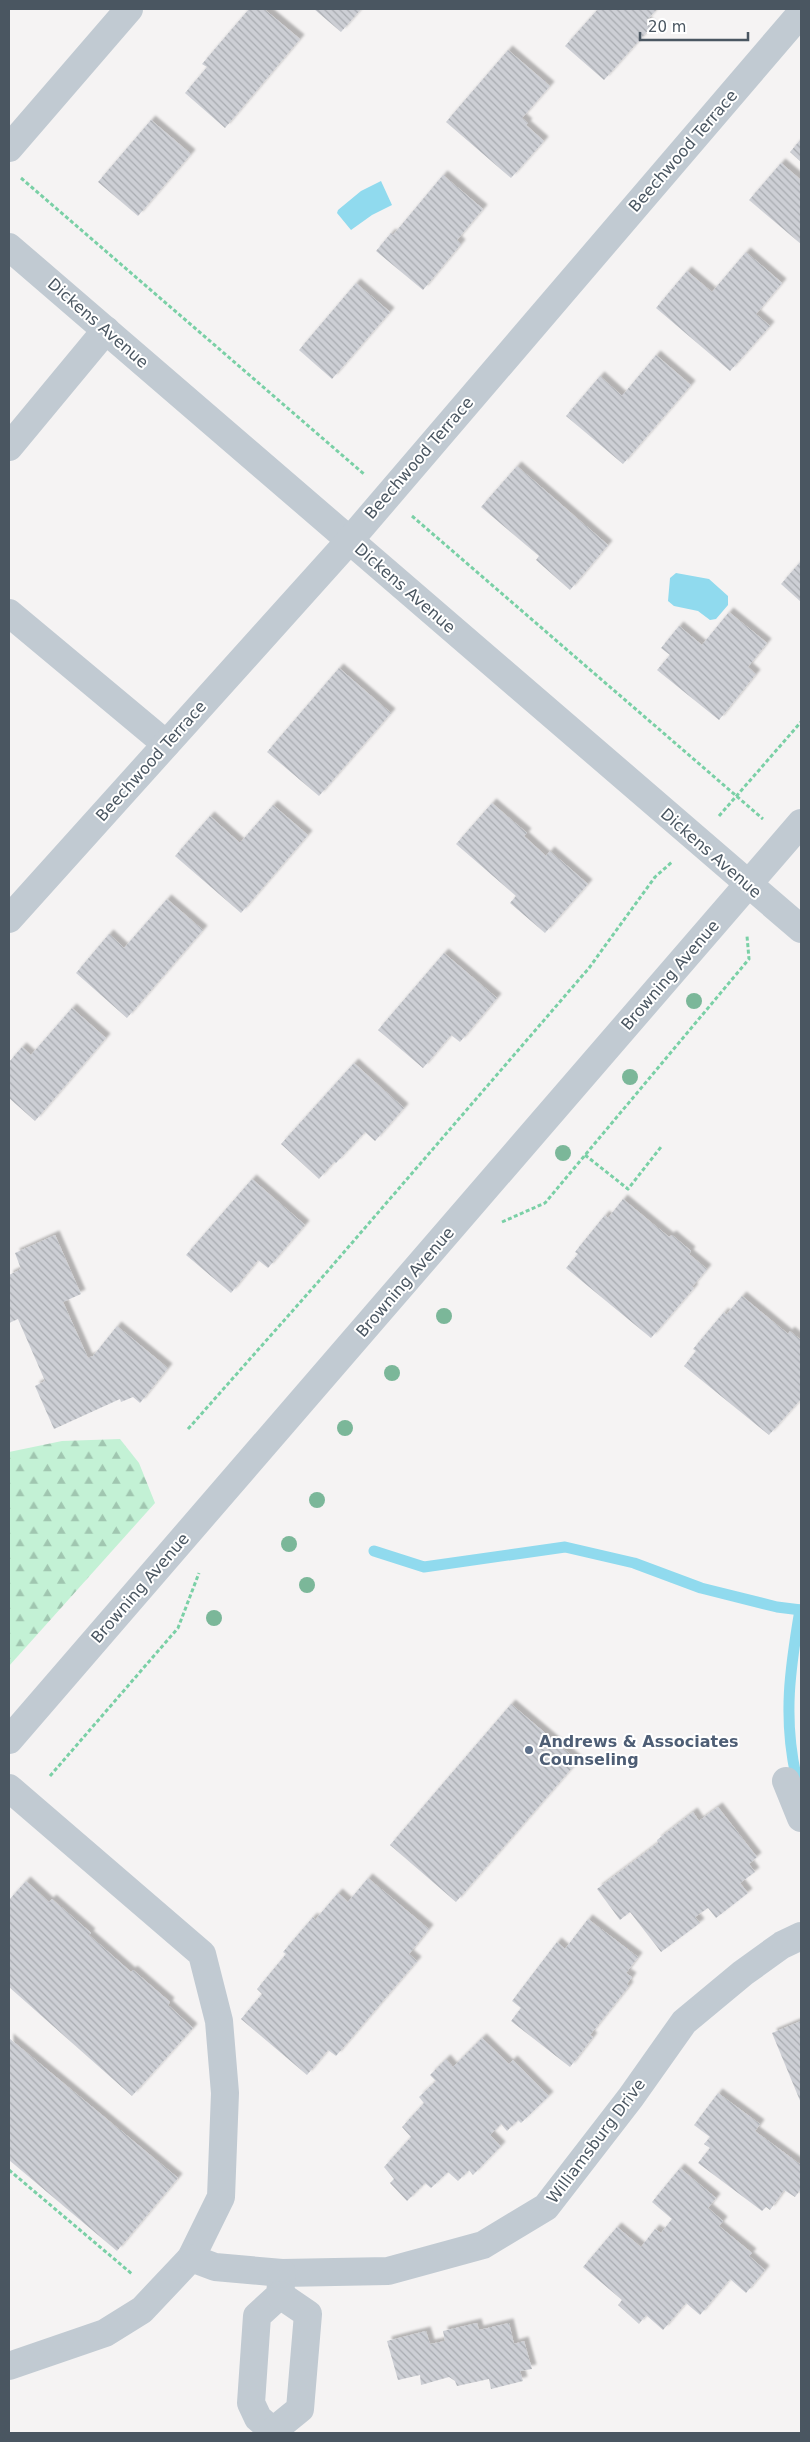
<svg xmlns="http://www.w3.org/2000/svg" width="810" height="2442" viewBox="0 0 810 2442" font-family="'DejaVu Sans',sans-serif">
<defs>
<pattern id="forest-firs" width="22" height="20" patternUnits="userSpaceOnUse" patternTransform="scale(1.25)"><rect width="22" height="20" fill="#c3f1d5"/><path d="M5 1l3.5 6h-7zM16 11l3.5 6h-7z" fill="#a0c6b0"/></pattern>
<pattern id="building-back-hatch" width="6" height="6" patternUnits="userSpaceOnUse" patternTransform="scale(1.25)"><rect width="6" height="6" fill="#cdcfd5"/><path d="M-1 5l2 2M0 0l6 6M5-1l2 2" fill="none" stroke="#a8abb0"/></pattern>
<filter id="shadow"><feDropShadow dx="4.5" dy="-4.5" stdDeviation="1" flood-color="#0004"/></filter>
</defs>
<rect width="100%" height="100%" fill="#f5f3f3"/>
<!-- forest -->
<polygon fill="url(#forest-firs)" points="120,1439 139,1463 155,1503 9,1666 9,1452 62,1441"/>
<!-- water -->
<g fill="#90daee">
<polygon points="381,181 392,205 372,215 351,230 337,213 338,210 361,191"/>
<polygon points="676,573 709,579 728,596 728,605 716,619 710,620 698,611 674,606 668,601 670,578"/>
</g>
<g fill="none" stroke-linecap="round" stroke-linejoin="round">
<!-- stream -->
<g stroke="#90daee" stroke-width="11">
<polyline points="374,1551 424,1567 565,1547 634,1563 701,1588 777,1607 801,1610"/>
<path d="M796,1776C783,1717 790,1669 800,1610"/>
</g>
</g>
<!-- building -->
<g fill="url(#building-back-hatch)" filter="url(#shadow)">
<polygon points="249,9 264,9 300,39 225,128 185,93 207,67 202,64"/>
<polygon points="314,9 361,9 341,32"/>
<polygon points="598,9 657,9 646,21 652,26 604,80 565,46"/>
<polygon points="508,50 550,86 522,118 528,123 526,125 544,141 511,178 446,122"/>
<polygon points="151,120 191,154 138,216 98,182"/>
<polygon points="801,139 801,162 790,152"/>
<polygon points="781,163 801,180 801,244 749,200"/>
<polygon points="443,175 483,209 457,240 461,244 423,290 376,251 391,233 393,235"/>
<polygon points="746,252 782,283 756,314 770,326 730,371 656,308 687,271 712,292"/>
<polygon points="356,283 390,312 332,379 299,350"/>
<polygon points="656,355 691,385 623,464 566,416 600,376 622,396"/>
<polygon points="517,466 608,545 570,590 536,560 539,556 481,507"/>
<polygon points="801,561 801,602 781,584"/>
<polygon points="729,612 767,643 748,667 756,674 719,720 657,670 670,655 661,648 679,626 702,645"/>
<polygon points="339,668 391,713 319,796 267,752"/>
<polygon points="492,803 527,833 524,836 546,856 550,851 588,884 545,933 510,903 516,896 456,844"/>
<polygon points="273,805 308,835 241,913 175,856 210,816 240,843"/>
<polygon points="167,899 203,930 127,1018 76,973 109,934 124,948"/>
<polygon points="444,953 497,998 460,1042 451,1035 423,1068 378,1030"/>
<polygon points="72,1008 106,1038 35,1121 9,1098 9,1062 22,1047 31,1055"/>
<polygon points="354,1063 404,1108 375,1141 365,1132 336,1163 334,1162 319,1179 281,1144"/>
<polygon points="252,1179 305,1225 268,1268 258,1260 231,1293 186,1255"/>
<polygon points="623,1199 669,1237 672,1235 691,1251 689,1254 707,1269 692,1287 694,1288 651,1338 566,1268 578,1254 575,1252 605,1215 608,1218"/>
<polygon points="55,1235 81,1294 63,1302 88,1358 93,1356 117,1326 168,1368 140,1403 133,1397 121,1402 120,1399 54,1429 35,1386 45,1381 18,1319 9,1323 9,1275 21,1269 15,1253"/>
<polygon points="742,1296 788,1334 790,1331 801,1340 801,1399 769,1435 684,1366 696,1351 693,1349 724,1312 726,1315"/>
<polygon points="511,1704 578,1761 456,1902 390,1845"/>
<polygon points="718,1807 757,1857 749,1864 755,1872 740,1883 748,1893 716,1918 708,1908 695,1917 700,1923 661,1952 630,1912 620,1920 597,1889 658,1843 657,1840 693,1812 699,1821"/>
<polygon points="368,1878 429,1929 409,1954 417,1961 336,2056 328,2050 307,2075 241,2019 262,1994 257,1989 286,1954 283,1952 313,1917 315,1920 338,1893 348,1902"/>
<polygon points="26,1881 49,1902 52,1899 91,1933 89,1935 131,1972 133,1970 170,2002 168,2005 193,2028 132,2096 9,1987 9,1900"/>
<polygon points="588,1919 638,1957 626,1973 632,1977 627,1984 629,1986 590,2035 593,2037 570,2067 511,2021 521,2008 512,2001 557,1942 565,1949"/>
<polygon points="801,2021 801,2103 772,2033"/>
<polygon points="9,2038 178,2178 117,2251 9,2160"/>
<polygon points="482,2038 509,2064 513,2060 549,2096 521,2123 518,2120 507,2131 501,2124 490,2135 501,2146 473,2175 469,2170 458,2181 448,2172 431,2188 425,2183 407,2201 390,2183 394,2179 384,2167 411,2137 402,2127 424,2103 419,2097 436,2081 430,2075 446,2059 453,2067"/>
<polygon points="718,2093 760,2124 755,2131 801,2165 801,2189 795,2197 784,2190 770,2210 766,2207 762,2211 698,2163 710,2148 704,2144 710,2137 694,2125"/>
<polygon points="680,2168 716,2198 708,2208 723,2221 719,2226 752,2253 749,2256 765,2270 746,2293 730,2279 700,2315 686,2303 663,2330 646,2315 639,2324 618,2305 622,2300 583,2267 617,2227 641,2247 655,2229 661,2233 672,2219 652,2202"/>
<polygon points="477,2323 479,2330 509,2323 514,2344 524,2341 532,2369 520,2371 523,2381 491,2389 489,2379 457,2386 455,2381 449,2377 421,2385 420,2375 398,2380 387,2341 426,2331 430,2344 445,2341 443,2331"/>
</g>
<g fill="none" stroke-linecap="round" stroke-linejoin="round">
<!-- path -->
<g stroke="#7ad0a6" stroke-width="3" stroke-dasharray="4 2.5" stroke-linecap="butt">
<polyline points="21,178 364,474"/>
<polyline points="412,516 763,819"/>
<polyline points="719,816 801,722"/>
<polyline points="585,1155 628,1189 661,1147"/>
<polyline points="502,1222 545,1203 749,959 747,936"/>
<polyline points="188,1429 326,1273 589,968 655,877 672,862"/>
<polyline points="50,1776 178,1628 199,1573"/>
<polyline points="9,2170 132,2274"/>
</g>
<!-- minor -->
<g stroke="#c1cad2" stroke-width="28">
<polyline points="9,148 129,9"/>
<polyline points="9,247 801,929"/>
<polyline points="9,447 106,330"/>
<polyline points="9,613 166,744"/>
<polyline points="9,919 350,540 801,13"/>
<polyline points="9,1740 801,823"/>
<polyline points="786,1781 801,1818"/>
<polyline points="9,1788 202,1954 219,2021 225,2093 221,2197 191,2258 142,2310 105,2333 9,2366"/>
<polyline points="191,2258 215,2267 282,2273 388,2271 483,2245 546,2207 631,2097 684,2022 743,1973 782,1945 801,1936"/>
<polyline points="273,2431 258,2418 251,2403 257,2316 280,2295 282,2273"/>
<polyline points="273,2431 300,2409 308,2314 280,2295"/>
</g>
</g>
<!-- trees -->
<g fill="#7bb799">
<circle cx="694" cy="1001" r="8"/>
<circle cx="630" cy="1077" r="8"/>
<circle cx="563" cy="1153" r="8"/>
<circle cx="444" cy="1316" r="8"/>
<circle cx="392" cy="1373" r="8"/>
<circle cx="345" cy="1428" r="8"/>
<circle cx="317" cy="1500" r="8"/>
<circle cx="289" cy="1544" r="8"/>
<circle cx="307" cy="1585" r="8"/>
<circle cx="214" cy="1618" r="8"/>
</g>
<!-- markers -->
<circle fill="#5c6f8a" stroke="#fff" stroke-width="2" cx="529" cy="1750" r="5"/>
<g text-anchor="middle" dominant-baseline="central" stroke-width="4" stroke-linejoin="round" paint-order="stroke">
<!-- street labels -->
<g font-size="16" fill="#4a5661" stroke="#fff">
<text transform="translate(683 151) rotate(-49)">Beechwood Terrace</text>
<text transform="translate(98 323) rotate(41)">Dickens Avenue</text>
<text transform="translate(419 458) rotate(-49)">Beechwood Terrace</text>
<text transform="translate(405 588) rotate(41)">Dickens Avenue</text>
<text transform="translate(151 761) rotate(-48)">Beechwood Terrace</text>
<text transform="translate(711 853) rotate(41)">Dickens Avenue</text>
<text transform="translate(670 975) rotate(-49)">Browning Avenue</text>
<text transform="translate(405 1282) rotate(-49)">Browning Avenue</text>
<text transform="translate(140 1588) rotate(-49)">Browning Avenue</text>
<text transform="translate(596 2141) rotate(-53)">Williamsburg Drive</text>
</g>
<!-- service labels -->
<g font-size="16" font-weight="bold" fill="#4e5e75" stroke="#fff" text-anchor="start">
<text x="539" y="1741">Andrews &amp; Associates<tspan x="539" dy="18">Counseling</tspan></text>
</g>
</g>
<!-- border -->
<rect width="810" height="2442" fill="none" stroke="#4a5661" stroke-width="20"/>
<!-- scale -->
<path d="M640 32v8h108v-8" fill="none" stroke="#4a5661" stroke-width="2.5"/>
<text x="648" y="32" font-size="15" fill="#4a5661" stroke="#ffffff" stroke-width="4" paint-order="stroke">20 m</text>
</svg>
